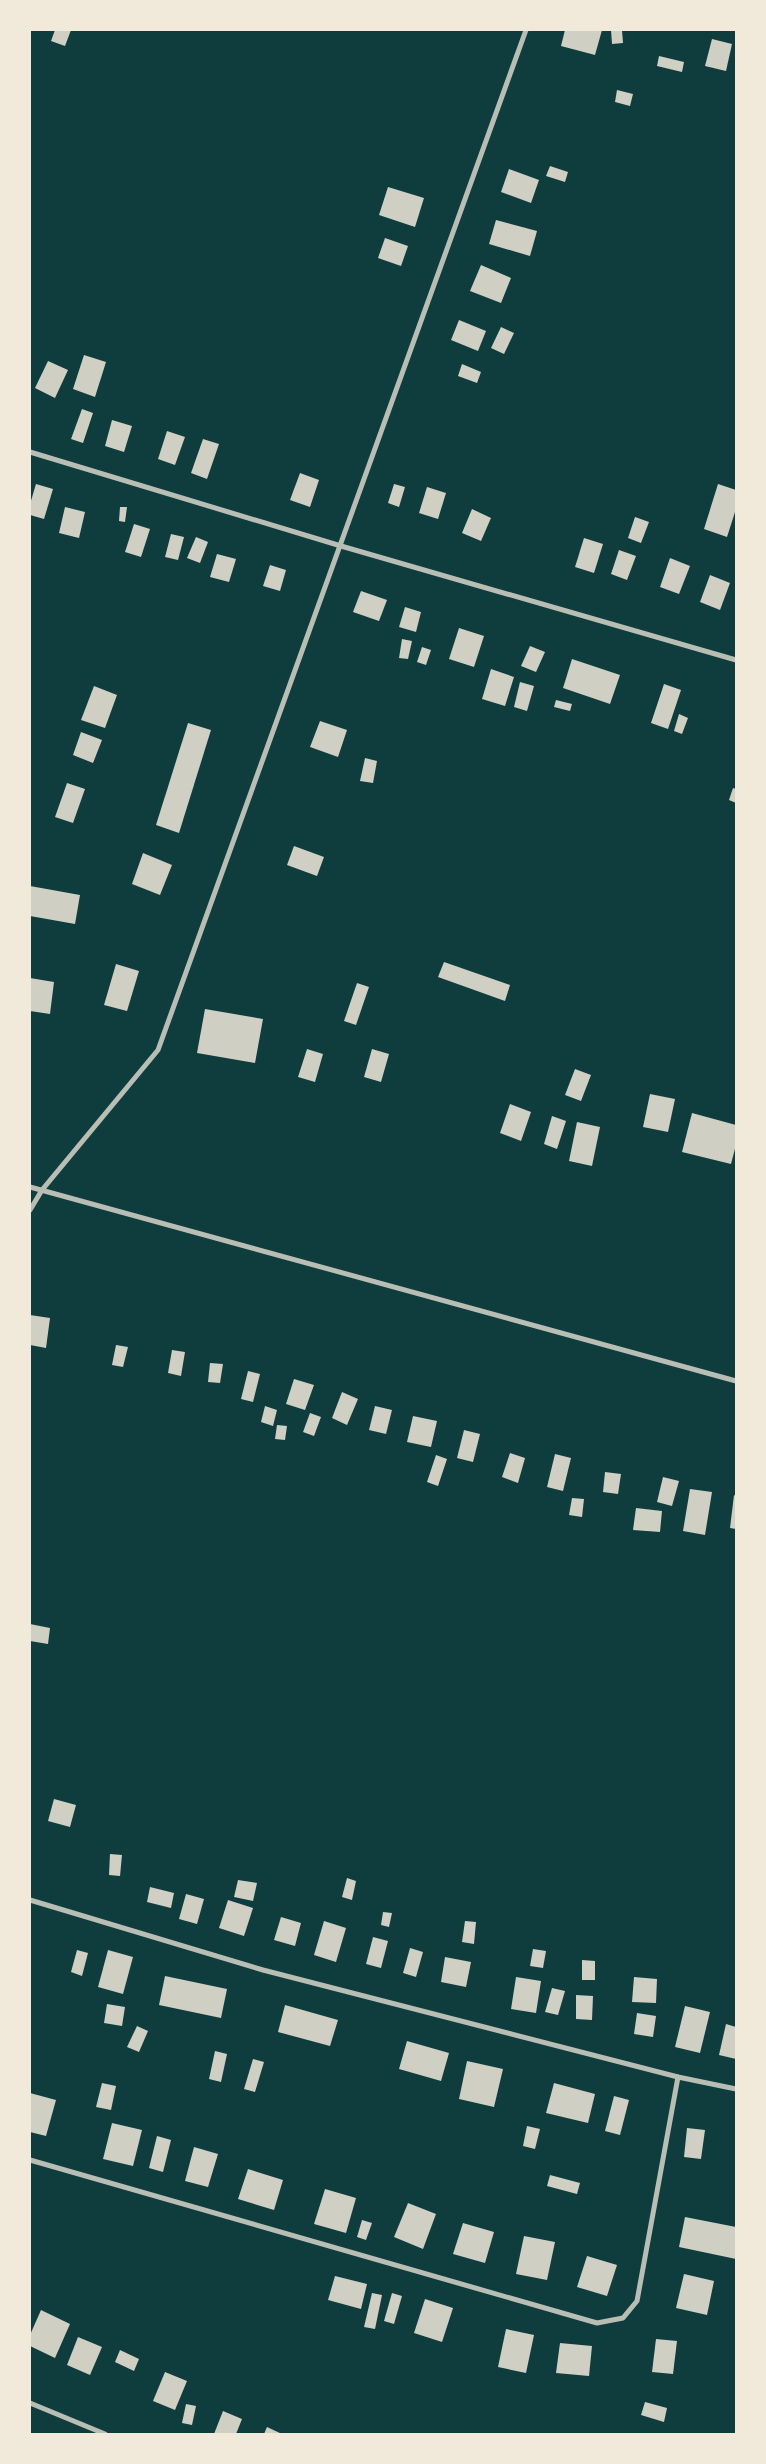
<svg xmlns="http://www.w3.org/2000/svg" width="766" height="2464" viewBox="0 0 766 2464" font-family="Commissioner,sans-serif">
<rect width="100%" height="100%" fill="#0f3d3e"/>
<!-- building -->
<g fill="#cfcfc3">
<polygon points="55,30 71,30 65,46 51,41"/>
<polygon points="565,30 602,30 595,55 561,46"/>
<polygon points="611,30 622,30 623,43 612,44"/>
<polygon points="712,39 732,44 726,71 705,66"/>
<polygon points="659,56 684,62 682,72 657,66"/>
<polygon points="617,90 633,94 630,106 615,102"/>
<polygon points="550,166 568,172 565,182 546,176"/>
<polygon points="509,169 539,180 531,203 501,192"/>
<polygon points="388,187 424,198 415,227 379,215"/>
<polygon points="496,220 537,231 530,256 489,244"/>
<polygon points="385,238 408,246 401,266 378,258"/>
<polygon points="481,265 511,278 501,303 470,291"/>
<polygon points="459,320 486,331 478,351 451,340"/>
<polygon points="501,327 514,333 504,354 491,348"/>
<polygon points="84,355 106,362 95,397 73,389"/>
<polygon points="48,361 68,370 55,398 35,388"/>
<polygon points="462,364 481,372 477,383 458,376"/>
<polygon points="82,409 93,413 83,443 71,439"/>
<polygon points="112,420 132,426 124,452 105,446"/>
<polygon points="167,431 185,437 175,465 158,459"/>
<polygon points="203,439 219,444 207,479 191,473"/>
<polygon points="300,473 319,480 310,507 290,500"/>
<polygon points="36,484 53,489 44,519 30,515 30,504"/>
<polygon points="394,484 405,487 399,507 388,503"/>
<polygon points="718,484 736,490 736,509 727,537 704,529"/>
<polygon points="427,487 446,493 438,519 419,513"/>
<polygon points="65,507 85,512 79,538 59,533"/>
<polygon points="120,507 127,507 125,522 119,521"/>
<polygon points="472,509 491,518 481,541 462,533"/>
<polygon points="635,517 649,522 641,543 628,538"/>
<polygon points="134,524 150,529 141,557 125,552"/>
<polygon points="171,534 184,537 178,560 165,557"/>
<polygon points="196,537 208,542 200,563 187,558"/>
<polygon points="584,538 603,544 594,573 575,567"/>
<polygon points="619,550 636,556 627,580 611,574"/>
<polygon points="217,554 236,559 229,582 210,577"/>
<polygon points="670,558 690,566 679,594 660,587"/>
<polygon points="270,565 286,570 280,591 263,586"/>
<polygon points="710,575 730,583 720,610 700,602"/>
<polygon points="361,591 387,600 379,621 353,612"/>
<polygon points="405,607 421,612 416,632 399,627"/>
<polygon points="459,628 484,636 474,667 449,659"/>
<polygon points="402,639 412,641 408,659 399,658"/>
<polygon points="530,646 545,652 536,672 521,666"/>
<polygon points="422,647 431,650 426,665 417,662"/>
<polygon points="572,659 620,675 610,704 563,688"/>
<polygon points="491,669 514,677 505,706 482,699"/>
<polygon points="520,682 534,686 527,711 514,707"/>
<polygon points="664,684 681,690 668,729 651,723"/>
<polygon points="94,686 117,695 105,728 81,720"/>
<polygon points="556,700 572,704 570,711 554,707"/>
<polygon points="679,714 688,718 682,734 674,731"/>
<polygon points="320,721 347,730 338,757 310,747"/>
<polygon points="188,723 211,730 179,833 156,825"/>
<polygon points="81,732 102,740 93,763 73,755"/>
<polygon points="365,758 377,761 373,783 360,781"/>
<polygon points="67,783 85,789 73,823 55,817"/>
<polygon points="733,788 736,789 736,803 729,800"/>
<polygon points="294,846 324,857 317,876 287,865"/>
<polygon points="143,853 172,865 160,895 132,884"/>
<polygon points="30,886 80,895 75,924 30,916"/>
<polygon points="444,962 510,985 505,1001 438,977"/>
<polygon points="116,964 139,971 127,1011 104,1005"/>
<polygon points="30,978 54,982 50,1014 30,1011"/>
<polygon points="357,983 369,987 356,1025 344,1021"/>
<polygon points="205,1009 263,1019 255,1063 197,1053"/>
<polygon points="307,1049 323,1054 315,1082 298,1077"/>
<polygon points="372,1049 389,1054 381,1082 364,1077"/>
<polygon points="575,1069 591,1075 581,1101 565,1095"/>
<polygon points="650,1094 675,1099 668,1132 643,1127"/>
<polygon points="510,1104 531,1112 521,1141 500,1133"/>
<polygon points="692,1113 736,1125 736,1145 731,1164 682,1152"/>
<polygon points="552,1116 566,1121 557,1149 544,1144"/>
<polygon points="577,1122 600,1127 592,1166 569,1161"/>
<polygon points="30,1315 50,1318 46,1348 30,1345"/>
<polygon points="116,1345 128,1347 123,1367 112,1365"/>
<polygon points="172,1350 185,1352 181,1376 168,1373"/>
<polygon points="210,1363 223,1364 220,1383 208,1382"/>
<polygon points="248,1371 260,1374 253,1402 241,1399"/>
<polygon points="294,1379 314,1385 305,1410 286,1404"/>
<polygon points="342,1392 358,1399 347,1425 332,1418"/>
<polygon points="265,1406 277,1410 273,1426 261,1422"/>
<polygon points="375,1406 392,1410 386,1434 369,1430"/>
<polygon points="310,1413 321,1417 314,1436 303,1432"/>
<polygon points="413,1416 437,1421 431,1447 407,1442"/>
<polygon points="277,1425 287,1426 285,1440 275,1439"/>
<polygon points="464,1430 480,1434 473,1462 457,1458"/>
<polygon points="510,1453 525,1458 518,1483 502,1477"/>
<polygon points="555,1454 571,1458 563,1491 547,1487"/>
<polygon points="436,1455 447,1459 438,1486 427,1482"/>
<polygon points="605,1472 621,1474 618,1494 603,1492"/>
<polygon points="663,1477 679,1481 672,1506 657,1502"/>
<polygon points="690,1489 712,1492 705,1535 683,1531"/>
<polygon points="734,1495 736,1496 736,1529 730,1528"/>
<polygon points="572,1498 584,1499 582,1517 569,1515"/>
<polygon points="636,1508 662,1511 660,1532 633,1530"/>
<polygon points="30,1624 50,1628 48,1644 30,1641"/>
<polygon points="54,1799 76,1805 70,1827 48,1821"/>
<polygon points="110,1854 122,1855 120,1876 109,1875"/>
<polygon points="347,1878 356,1881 352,1900 342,1897"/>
<polygon points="238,1880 257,1883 253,1901 234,1897"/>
<polygon points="150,1887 174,1893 171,1908 147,1902"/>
<polygon points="186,1894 204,1899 197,1924 179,1919"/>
<polygon points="228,1900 253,1908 244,1936 219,1928"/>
<polygon points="383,1912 392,1913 389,1927 381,1925"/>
<polygon points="281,1917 301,1923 295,1946 274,1940"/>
<polygon points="324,1921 346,1928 336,1962 314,1955"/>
<polygon points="465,1921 476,1922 474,1944 462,1942"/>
<polygon points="373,1937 388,1941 381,1968 366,1964"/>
<polygon points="410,1948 423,1952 416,1977 403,1973"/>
<polygon points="533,1949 546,1951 543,1968 530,1966"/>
<polygon points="77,1950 88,1953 82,1976 71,1972"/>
<polygon points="108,1950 133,1957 123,1994 98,1987"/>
<polygon points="445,1957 471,1962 466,1987 441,1982"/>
<polygon points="582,1960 595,1961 595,1980 582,1980"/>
<polygon points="165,1976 227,1989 221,2018 159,2005"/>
<polygon points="516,1977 541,1981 536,2013 511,2009"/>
<polygon points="634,1977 657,1979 656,2003 632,2002"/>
<polygon points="552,1988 565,1991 558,2015 545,2012"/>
<polygon points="576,1995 593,1996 592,2020 576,2019"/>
<polygon points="107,2004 125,2007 122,2026 104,2023"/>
<polygon points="285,2005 338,2020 330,2046 278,2032"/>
<polygon points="685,2006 710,2012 700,2053 675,2047"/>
<polygon points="637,2013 656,2016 653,2037 634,2034"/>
<polygon points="726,2024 736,2027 736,2059 719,2055"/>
<polygon points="137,2026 148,2031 139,2052 127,2047"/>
<polygon points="407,2041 449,2053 441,2081 399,2069"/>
<polygon points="215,2051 227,2054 221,2082 209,2079"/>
<polygon points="253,2059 264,2062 255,2092 244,2089"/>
<polygon points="467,2061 503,2069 494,2107 459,2099"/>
<polygon points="102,2083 116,2086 111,2110 96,2107"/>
<polygon points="554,2083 595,2094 588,2123 546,2113"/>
<polygon points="30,2093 56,2100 46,2136 30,2132"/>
<polygon points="614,2096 629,2100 620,2135 605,2131"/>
<polygon points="112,2123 142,2130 133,2166 103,2159"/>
<polygon points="527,2126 540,2129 535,2149 523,2146"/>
<polygon points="687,2128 705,2130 701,2159 684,2157"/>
<polygon points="157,2136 171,2140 163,2172 149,2168"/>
<polygon points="194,2147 218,2154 208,2187 185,2181"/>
<polygon points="248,2169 283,2180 274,2210 238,2199"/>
<polygon points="550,2175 580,2183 577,2194 547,2186"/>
<polygon points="325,2189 356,2198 346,2233 314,2224"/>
<polygon points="408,2203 436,2214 423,2249 394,2237"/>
<polygon points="685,2217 736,2227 736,2259 679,2247"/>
<polygon points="362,2220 372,2223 366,2240 357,2237"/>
<polygon points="463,2223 494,2232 485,2263 453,2254"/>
<polygon points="524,2236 555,2242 547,2280 516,2274"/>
<polygon points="587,2256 617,2265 607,2296 577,2287"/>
<polygon points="684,2274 714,2281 707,2315 676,2308"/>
<polygon points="335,2276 367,2284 361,2309 328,2300"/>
<polygon points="372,2293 382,2295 375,2329 364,2327"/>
<polygon points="392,2293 402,2296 394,2324 384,2321"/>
<polygon points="425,2299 453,2308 442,2342 414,2333"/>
<polygon points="41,2310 70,2324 55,2358 30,2346 30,2335"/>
<polygon points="506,2329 534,2335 526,2373 498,2367"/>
<polygon points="78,2337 102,2347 90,2375 67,2365"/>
<polygon points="656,2339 677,2341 673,2374 652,2372"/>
<polygon points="560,2343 592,2346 589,2376 556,2373"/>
<polygon points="120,2350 139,2359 134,2371 115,2362"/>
<polygon points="165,2372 187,2381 175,2410 153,2401"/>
<polygon points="645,2402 667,2408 664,2422 641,2415"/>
<polygon points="186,2404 196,2406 192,2425 182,2423"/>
<polygon points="223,2411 242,2419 236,2434 214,2434"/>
<polygon points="267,2427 282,2434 264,2434"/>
</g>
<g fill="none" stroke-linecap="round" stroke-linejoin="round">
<!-- minor -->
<g stroke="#b8beb3" stroke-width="5">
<polyline points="30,452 341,546 736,660"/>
<polyline points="30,1187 736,1381"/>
<polyline points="30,1210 42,1190 158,1050 526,30"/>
<polyline points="30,1900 263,1970 678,2077 736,2089"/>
<polyline points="30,2160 597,2323 623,2318 637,2301 678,2077"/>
<polyline points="30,2403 105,2434"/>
</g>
</g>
<!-- border -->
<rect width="766" height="2464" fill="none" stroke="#f1e9da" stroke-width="62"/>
</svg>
